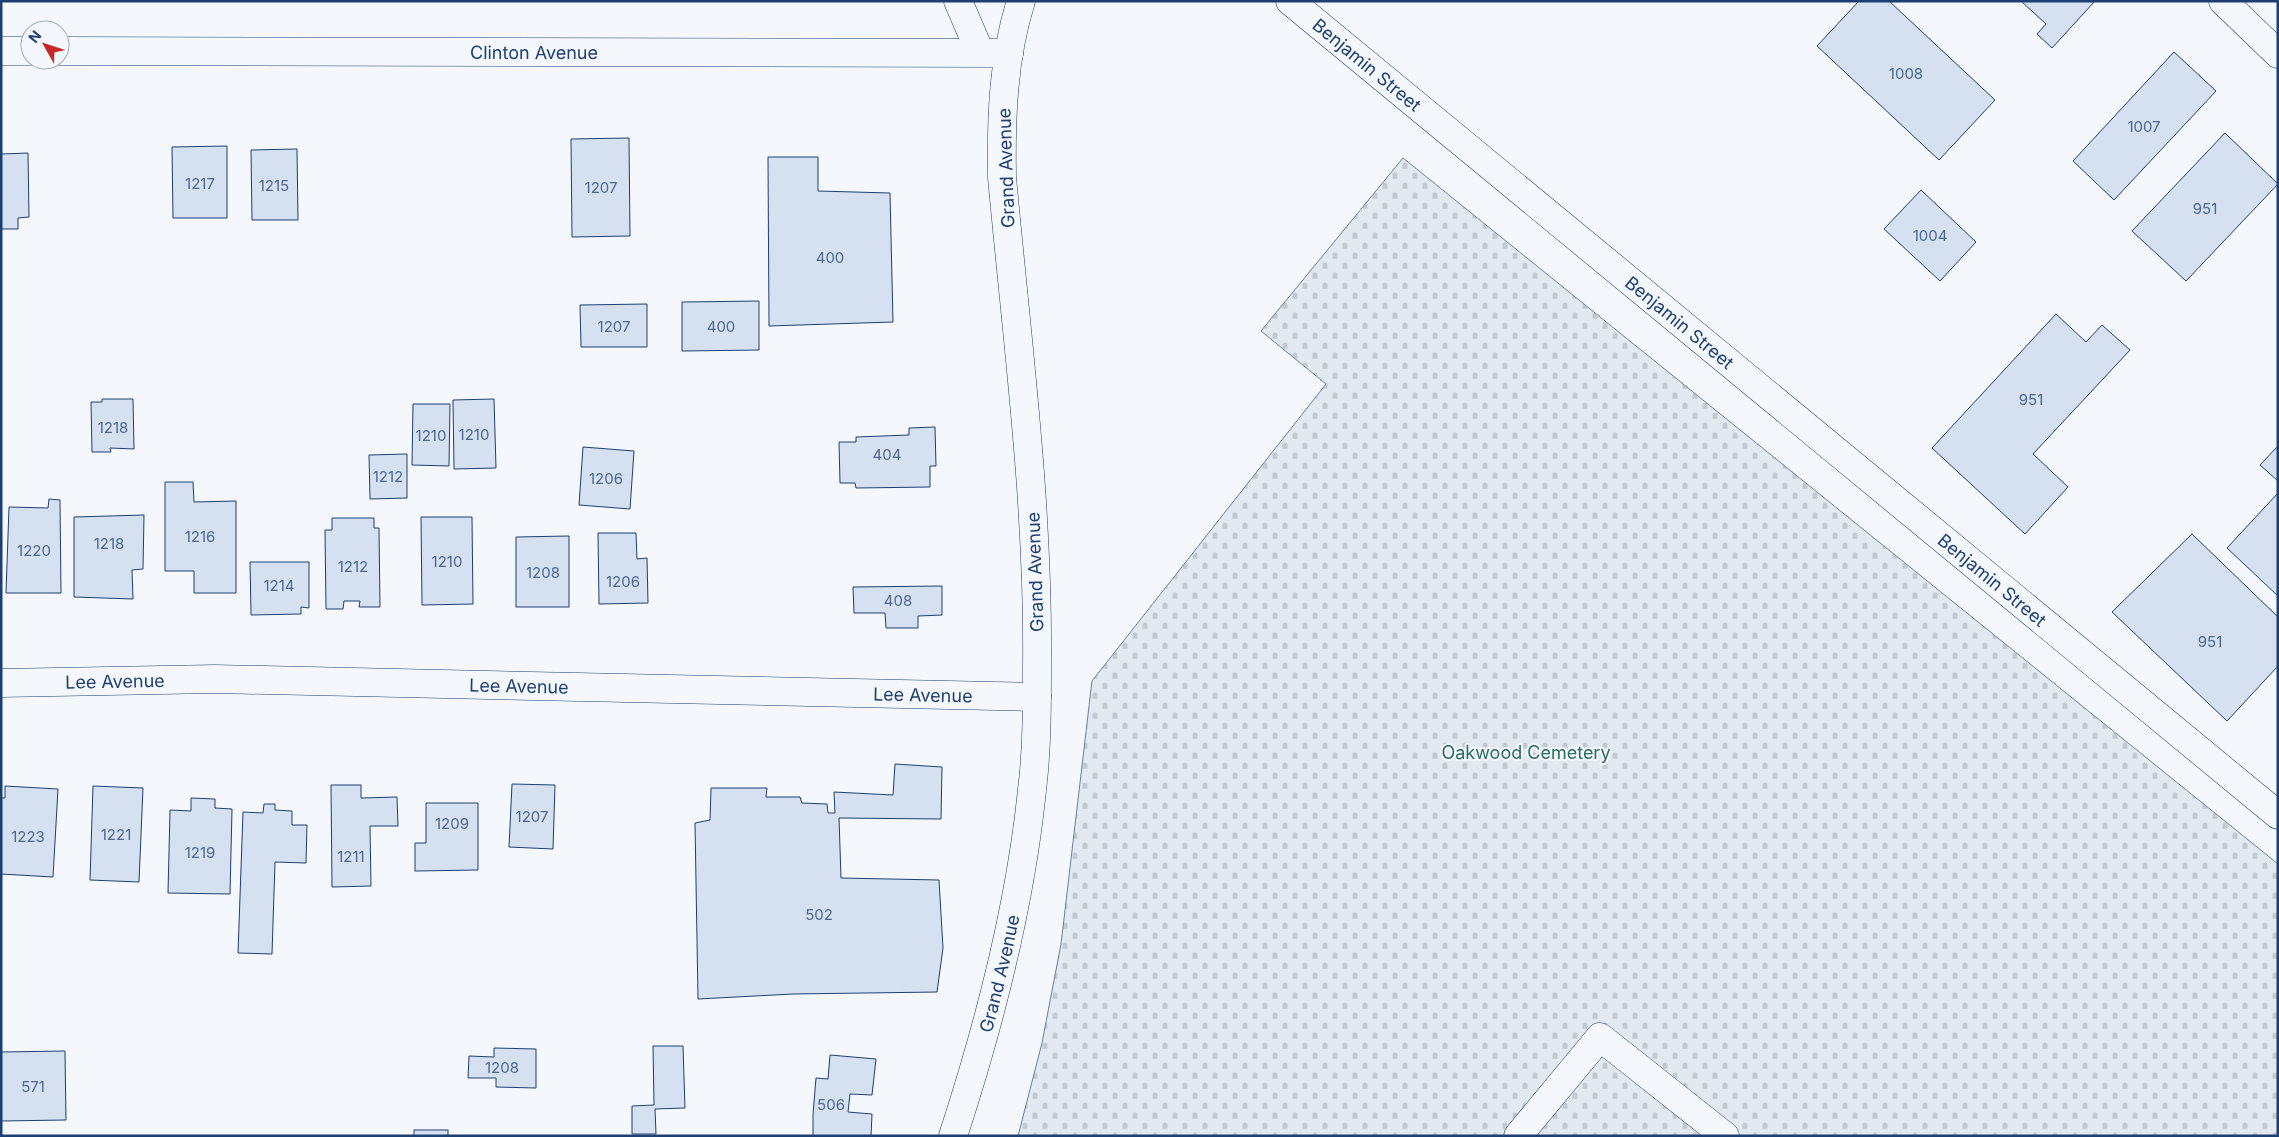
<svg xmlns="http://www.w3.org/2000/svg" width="2279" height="1137" viewBox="0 0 2279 1137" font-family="Inter,sans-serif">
<defs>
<pattern id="cemetery-stones" width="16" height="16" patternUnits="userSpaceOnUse" patternTransform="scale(1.25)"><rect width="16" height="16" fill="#e3e9f0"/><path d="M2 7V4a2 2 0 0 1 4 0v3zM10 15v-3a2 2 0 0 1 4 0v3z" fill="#c2c9d1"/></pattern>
</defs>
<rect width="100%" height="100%" fill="#f4f7fb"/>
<!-- cemetery -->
<polygon fill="url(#cemetery-stones)" stroke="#687fa3" points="1403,158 2278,864 2278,1136 1018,1136 1042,1043 1061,944 1092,681 1326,384 1261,331"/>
<!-- building -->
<g fill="#d5e0f0" stroke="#1d3f73">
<polygon points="1859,1 1889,1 1995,100 1939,160 1817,46"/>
<polygon points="2021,1 2095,1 2052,48 2037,34 2046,24"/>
<polygon points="2174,52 2216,91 2114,200 2073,161"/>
<polygon points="2225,133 2278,184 2186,281 2132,231"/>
<polygon points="629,138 630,236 572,237 571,139"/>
<polygon points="227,146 227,218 173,218 172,147"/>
<polygon points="297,149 298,220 252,220 251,150"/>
<polygon points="28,153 29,217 18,218 18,229 1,229 1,154"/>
<polygon points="768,157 818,157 818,191 890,193 893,322 769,326"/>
<polygon points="1921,190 1976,242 1940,281 1884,229"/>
<polygon points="759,301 759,350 682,351 682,302"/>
<polygon points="647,304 647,347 581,347 580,305"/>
<polygon points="2056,314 2086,342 2102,325 2130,350 2033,454 2068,487 2025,534 1932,448"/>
<polygon points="102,399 133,399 134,449 110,448 111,452 92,452 91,402 102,402"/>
<polygon points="494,399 496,468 454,469 453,400"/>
<polygon points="413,404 450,404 449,466 412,465"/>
<polygon points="935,427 936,466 930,466 930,487 856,488 855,483 840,483 839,442 856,442 856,437 909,435 909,428"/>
<polygon points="2278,446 2278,481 2260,465"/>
<polygon points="583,447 634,451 630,509 579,505"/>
<polygon points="407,454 407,498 370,499 369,455"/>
<polygon points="165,482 193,482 194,502 236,501 236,593 194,593 194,571 165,571"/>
<polygon points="2278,493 2278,596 2227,548"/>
<polygon points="49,499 60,500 61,593 6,593 9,507 48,508"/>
<polygon points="144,515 143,569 132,570 133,599 74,597 74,517"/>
<polygon points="421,517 472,517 473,604 422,605"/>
<polygon points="332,518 374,518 374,528 379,528 380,607 359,607 360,601 344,601 343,609 326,609 325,530 332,530"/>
<polygon points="598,533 636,533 637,559 647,558 648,603 599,604"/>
<polygon points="2192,534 2278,617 2278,666 2227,721 2112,612"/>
<polygon points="569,536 569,607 516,607 516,537"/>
<polygon points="250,562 309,562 309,608 301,607 301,614 251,615"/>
<polygon points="942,586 942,615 918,616 918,628 886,628 885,613 854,613 853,587"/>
<polygon points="895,764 942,767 941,819 839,818 841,878 939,880 943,948 937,992 793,994 698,999 695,823 710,820 711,788 767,788 766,797 800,797 802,803 827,804 828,813 835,813 834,792 893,795"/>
<polygon points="512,784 555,785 553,849 509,847"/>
<polygon points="331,785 361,785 361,798 397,797 398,826 370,826 371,886 332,887"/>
<polygon points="5,786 58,789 53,877 1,874 1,798 5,798"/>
<polygon points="93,786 143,788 139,882 90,880"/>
<polygon points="191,798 215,799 215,808 232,809 230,894 168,893 170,810 191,811"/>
<polygon points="426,803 478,803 478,870 415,871 415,843 426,843"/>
<polygon points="264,804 275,804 275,810 292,811 292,825 307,825 306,863 275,862 272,954 238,953 243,812 263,813"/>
<polygon points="653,1046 683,1046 685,1108 655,1109 656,1134 632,1134 632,1106 654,1105"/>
<polygon points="494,1048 536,1049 536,1088 496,1087 496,1078 468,1078 469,1056 494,1057"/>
<polygon points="65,1051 66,1120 1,1121 1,1052"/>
<polygon points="830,1055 876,1059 872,1095 850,1094 848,1112 872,1114 871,1136 813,1136 813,1114 816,1078 828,1079"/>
<rect x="414" y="1130" width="34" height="6"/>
</g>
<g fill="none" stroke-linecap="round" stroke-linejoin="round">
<!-- minor casing -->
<g stroke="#1d3f73" stroke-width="29">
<g id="minor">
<polyline points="958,1 980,52"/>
<path id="s1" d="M1290,1L2278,815"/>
<polyline points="2223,1 2278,54"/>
<polyline points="1,51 30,51"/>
<path id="s2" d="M60,51L1009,53"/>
<path id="s3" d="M1,683L215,679L1037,697"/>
<path id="s4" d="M953,1136C990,1023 1020,908 1032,790C1037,750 1037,708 1037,668C1039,504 1017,341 1002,177C1001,118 1003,58 1021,1"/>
<polyline points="1518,1136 1600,1037 1725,1136"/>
</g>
</g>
<!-- minor -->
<use href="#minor" stroke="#f4f7fb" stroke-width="28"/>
</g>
<g text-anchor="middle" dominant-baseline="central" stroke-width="4" stroke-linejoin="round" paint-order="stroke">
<!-- number labels -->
<g font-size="15" fill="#4b6792">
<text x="1906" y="73">1008</text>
<text x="2144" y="126">1007</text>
<text x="200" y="183">1217</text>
<text x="274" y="185">1215</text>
<text x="601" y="187">1207</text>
<text x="2205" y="208">951</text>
<text x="1930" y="235">1004</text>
<text x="830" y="257">400</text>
<text x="614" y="326">1207</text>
<text x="721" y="326">400</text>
<text x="2031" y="399">951</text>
<text x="113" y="427">1218</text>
<text x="474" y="434">1210</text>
<text x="431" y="435">1210</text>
<text x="887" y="454">404</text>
<text x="388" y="476">1212</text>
<text x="606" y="478">1206</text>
<text x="200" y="536">1216</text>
<text x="109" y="543">1218</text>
<text x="34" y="550">1220</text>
<text x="447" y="561">1210</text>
<text x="353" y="566">1212</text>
<text x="543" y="572">1208</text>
<text x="623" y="581">1206</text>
<text x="279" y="585">1214</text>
<text x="898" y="600">408</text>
<text x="2210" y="641">951</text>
<text x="532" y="816">1207</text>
<text x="452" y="823">1209</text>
<text x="116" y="834">1221</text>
<text x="28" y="836">1223</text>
<text x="200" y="852">1219</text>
<text x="351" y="856">1211</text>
<text x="819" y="914">502</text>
<text x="502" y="1067">1208</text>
<text x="33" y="1086">571</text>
<text x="831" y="1104">506</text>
</g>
<!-- street labels -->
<g font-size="18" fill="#1d3f73" stroke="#f4f7fb">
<text stroke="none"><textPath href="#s2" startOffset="474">Clinton Avenue</textPath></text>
<text stroke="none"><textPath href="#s1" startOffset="100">Benjamin Street</textPath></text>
<text transform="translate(1006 168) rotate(-92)">Grand Avenue</text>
<text stroke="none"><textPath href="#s1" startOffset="505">Benjamin Street</textPath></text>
<text transform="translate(1035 572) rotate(-92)">Grand Avenue</text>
<text stroke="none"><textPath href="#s1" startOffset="910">Benjamin Street</textPath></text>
<text stroke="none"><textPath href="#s3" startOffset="114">Lee Avenue</textPath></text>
<text stroke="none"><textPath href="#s3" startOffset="518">Lee Avenue</textPath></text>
<text stroke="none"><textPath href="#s3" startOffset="922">Lee Avenue</textPath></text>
<text stroke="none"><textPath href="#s4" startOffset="169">Grand Avenue</textPath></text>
</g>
<!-- park labels -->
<g font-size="18" fill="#2c6c60" stroke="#f4f7fb">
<text x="1526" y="752">Oakwood Cemetery</text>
</g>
</g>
<!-- border -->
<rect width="2279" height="1137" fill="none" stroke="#1d3f73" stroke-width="5"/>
<!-- north arrow -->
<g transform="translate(45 45) rotate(309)"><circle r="24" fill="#f4f7fb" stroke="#9eadc5"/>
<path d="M0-4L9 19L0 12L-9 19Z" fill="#c62828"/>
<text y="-8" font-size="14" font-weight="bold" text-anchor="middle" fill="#1d3f73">N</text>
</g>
</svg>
